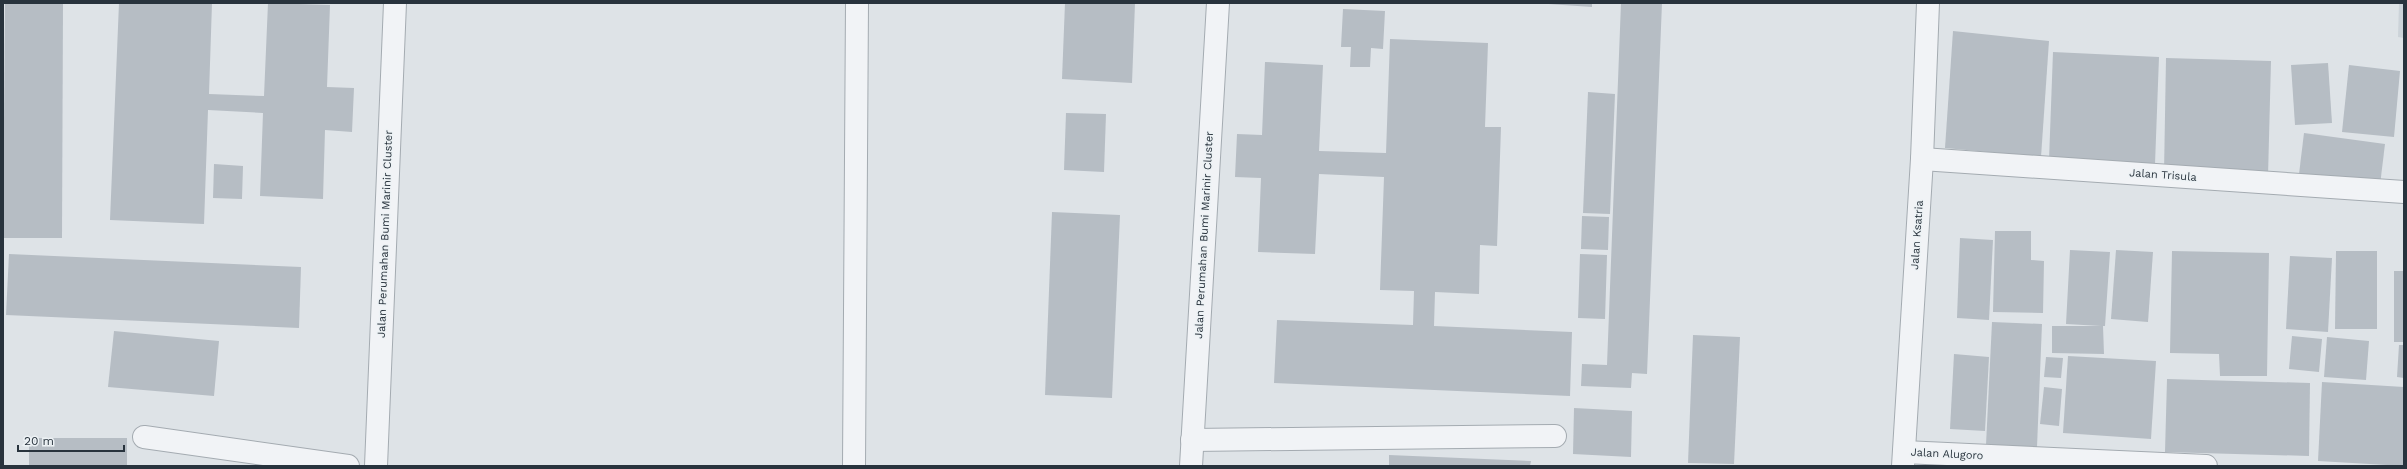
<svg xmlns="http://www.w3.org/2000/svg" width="2407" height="469" viewBox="0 0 2407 469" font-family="'Work Sans',sans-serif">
<rect width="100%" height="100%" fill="#dee3e7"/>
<!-- built -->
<polygon fill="#ccd3d9" points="2399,3 2404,3 2404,38 2398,37"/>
<!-- building -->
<g fill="#b6bdc4">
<polygon points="5,3 63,3 62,238 3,238"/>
<polygon points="119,3 212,3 209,94 264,96 268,3 330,5 327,87 354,88 352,132 325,130 323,199 260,196 263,113 208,110 204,224 110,220"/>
<polygon points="1065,3 1135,3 1132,83 1062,79"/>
<polygon points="1534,3 1592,3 1592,7"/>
<polygon points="1621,3 1662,3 1647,374 1632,373 1631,388 1581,386 1582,364 1607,365"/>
<polygon points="1343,9 1385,11 1383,49 1371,48 1370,67 1350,67 1351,47 1341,47"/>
<polygon points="1953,31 2049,41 2041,157 1945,148"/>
<polygon points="1390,39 1488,43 1485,127 1501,127 1497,246 1480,245 1479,294 1435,292 1434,326 1572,332 1570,396 1274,383 1277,320 1413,325 1414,291 1380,290 1384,177 1319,174 1315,254 1258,252 1261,178 1235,177 1237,134 1262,135 1265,62 1323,65 1319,151 1386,153"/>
<polygon points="2053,52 2159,57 2155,164 2049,160"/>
<polygon points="2166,58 2271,61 2268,176 2164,173"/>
<polygon points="2328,63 2332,123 2295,125 2291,65"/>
<polygon points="2349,65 2400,71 2394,137 2342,132"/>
<polygon points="1588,92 1615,94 1610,214 1583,213"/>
<polygon points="1066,113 1106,114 1104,172 1064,170"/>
<polygon points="2304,133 2385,144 2380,185 2299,174"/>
<polygon points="214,164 243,166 242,199 213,198"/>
<polygon points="1052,212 1120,215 1112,398 1045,395"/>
<polygon points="1582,216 1609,217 1608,250 1581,249"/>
<polygon points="1995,231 2031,231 2031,260 2044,261 2043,313 1993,312"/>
<polygon points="1960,238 1993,240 1989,320 1957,318"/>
<polygon points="2070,250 2110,252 2105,326 2103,326 2104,354 2052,353 2052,326 2101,326 2066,324"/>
<polygon points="2116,250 2153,252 2148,322 2111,319"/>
<polygon points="2172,251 2269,253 2267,376 2220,376 2219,354 2170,353"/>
<polygon points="2336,251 2377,251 2377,329 2335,329"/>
<polygon points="9,254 301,267 299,328 6,315"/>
<polygon points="1580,254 1607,255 1605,319 1578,318"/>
<polygon points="2290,256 2332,258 2328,332 2286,329"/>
<rect x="2394" y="271" width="10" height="71"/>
<polygon points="1992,322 2042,324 2037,447 1986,445"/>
<polygon points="114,331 219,341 214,396 108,387"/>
<polygon points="1693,335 1740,337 1734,464 1688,463"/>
<polygon points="2292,336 2322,339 2319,372 2289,369"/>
<polygon points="2327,337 2369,341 2366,380 2324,377"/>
<polygon points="2399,345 2404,345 2404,378 2397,377"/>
<polygon points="1954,354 1989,357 1985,431 1950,429"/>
<polygon points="2068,356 2156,361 2151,439 2063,433"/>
<polygon points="2046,357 2063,358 2061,378 2044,377"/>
<polygon points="2167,379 2310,383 2309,456 2165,452"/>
<polygon points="2322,382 2404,387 2404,466 2318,461"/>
<polygon points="2044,387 2062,389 2059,426 2040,424"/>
<polygon points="1574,408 1632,411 1631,457 1573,454"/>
<rect x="29" y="438" width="98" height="28"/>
<polygon points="1389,455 1531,461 1530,466 1389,466"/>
</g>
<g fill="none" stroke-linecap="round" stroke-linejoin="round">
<!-- minor casing -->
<g stroke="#a4abb1" stroke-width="24">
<g id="minor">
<polyline points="1922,159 2404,192"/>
<polyline points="144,437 348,466"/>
<polyline points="1192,440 1555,436"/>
<polyline points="1904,452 2206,466"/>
<polyline points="376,466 395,3"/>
<polyline points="854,466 857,3"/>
<polyline points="1191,466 1218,3"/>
<polyline points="1903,466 1922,159 1928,3"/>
</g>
</g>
<!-- minor -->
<use href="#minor" stroke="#f1f3f6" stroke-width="22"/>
</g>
<g text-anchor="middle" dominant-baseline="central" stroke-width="3" stroke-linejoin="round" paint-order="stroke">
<!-- street labels -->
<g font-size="11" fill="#28333d" stroke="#edf2f5">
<text transform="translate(2163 175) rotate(4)">Jalan Trisula</text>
<text transform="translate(385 234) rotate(-88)">Jalan Perumahan Bumi Marinir Cluster</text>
<text transform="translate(1204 235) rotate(-87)">Jalan Perumahan Bumi Marinir Cluster</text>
<text transform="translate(1917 235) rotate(-86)">Jalan Ksatria</text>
<text transform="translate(1947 454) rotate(3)">Jalan Alugoro</text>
</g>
</g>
<!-- border -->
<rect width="2407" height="469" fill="none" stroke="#28333d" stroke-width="8"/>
<!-- scale -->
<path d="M18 445v6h106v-6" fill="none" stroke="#28333d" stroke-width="2"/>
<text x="24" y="445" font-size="12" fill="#28333d" stroke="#edf2f5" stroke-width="3" paint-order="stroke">20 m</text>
</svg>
